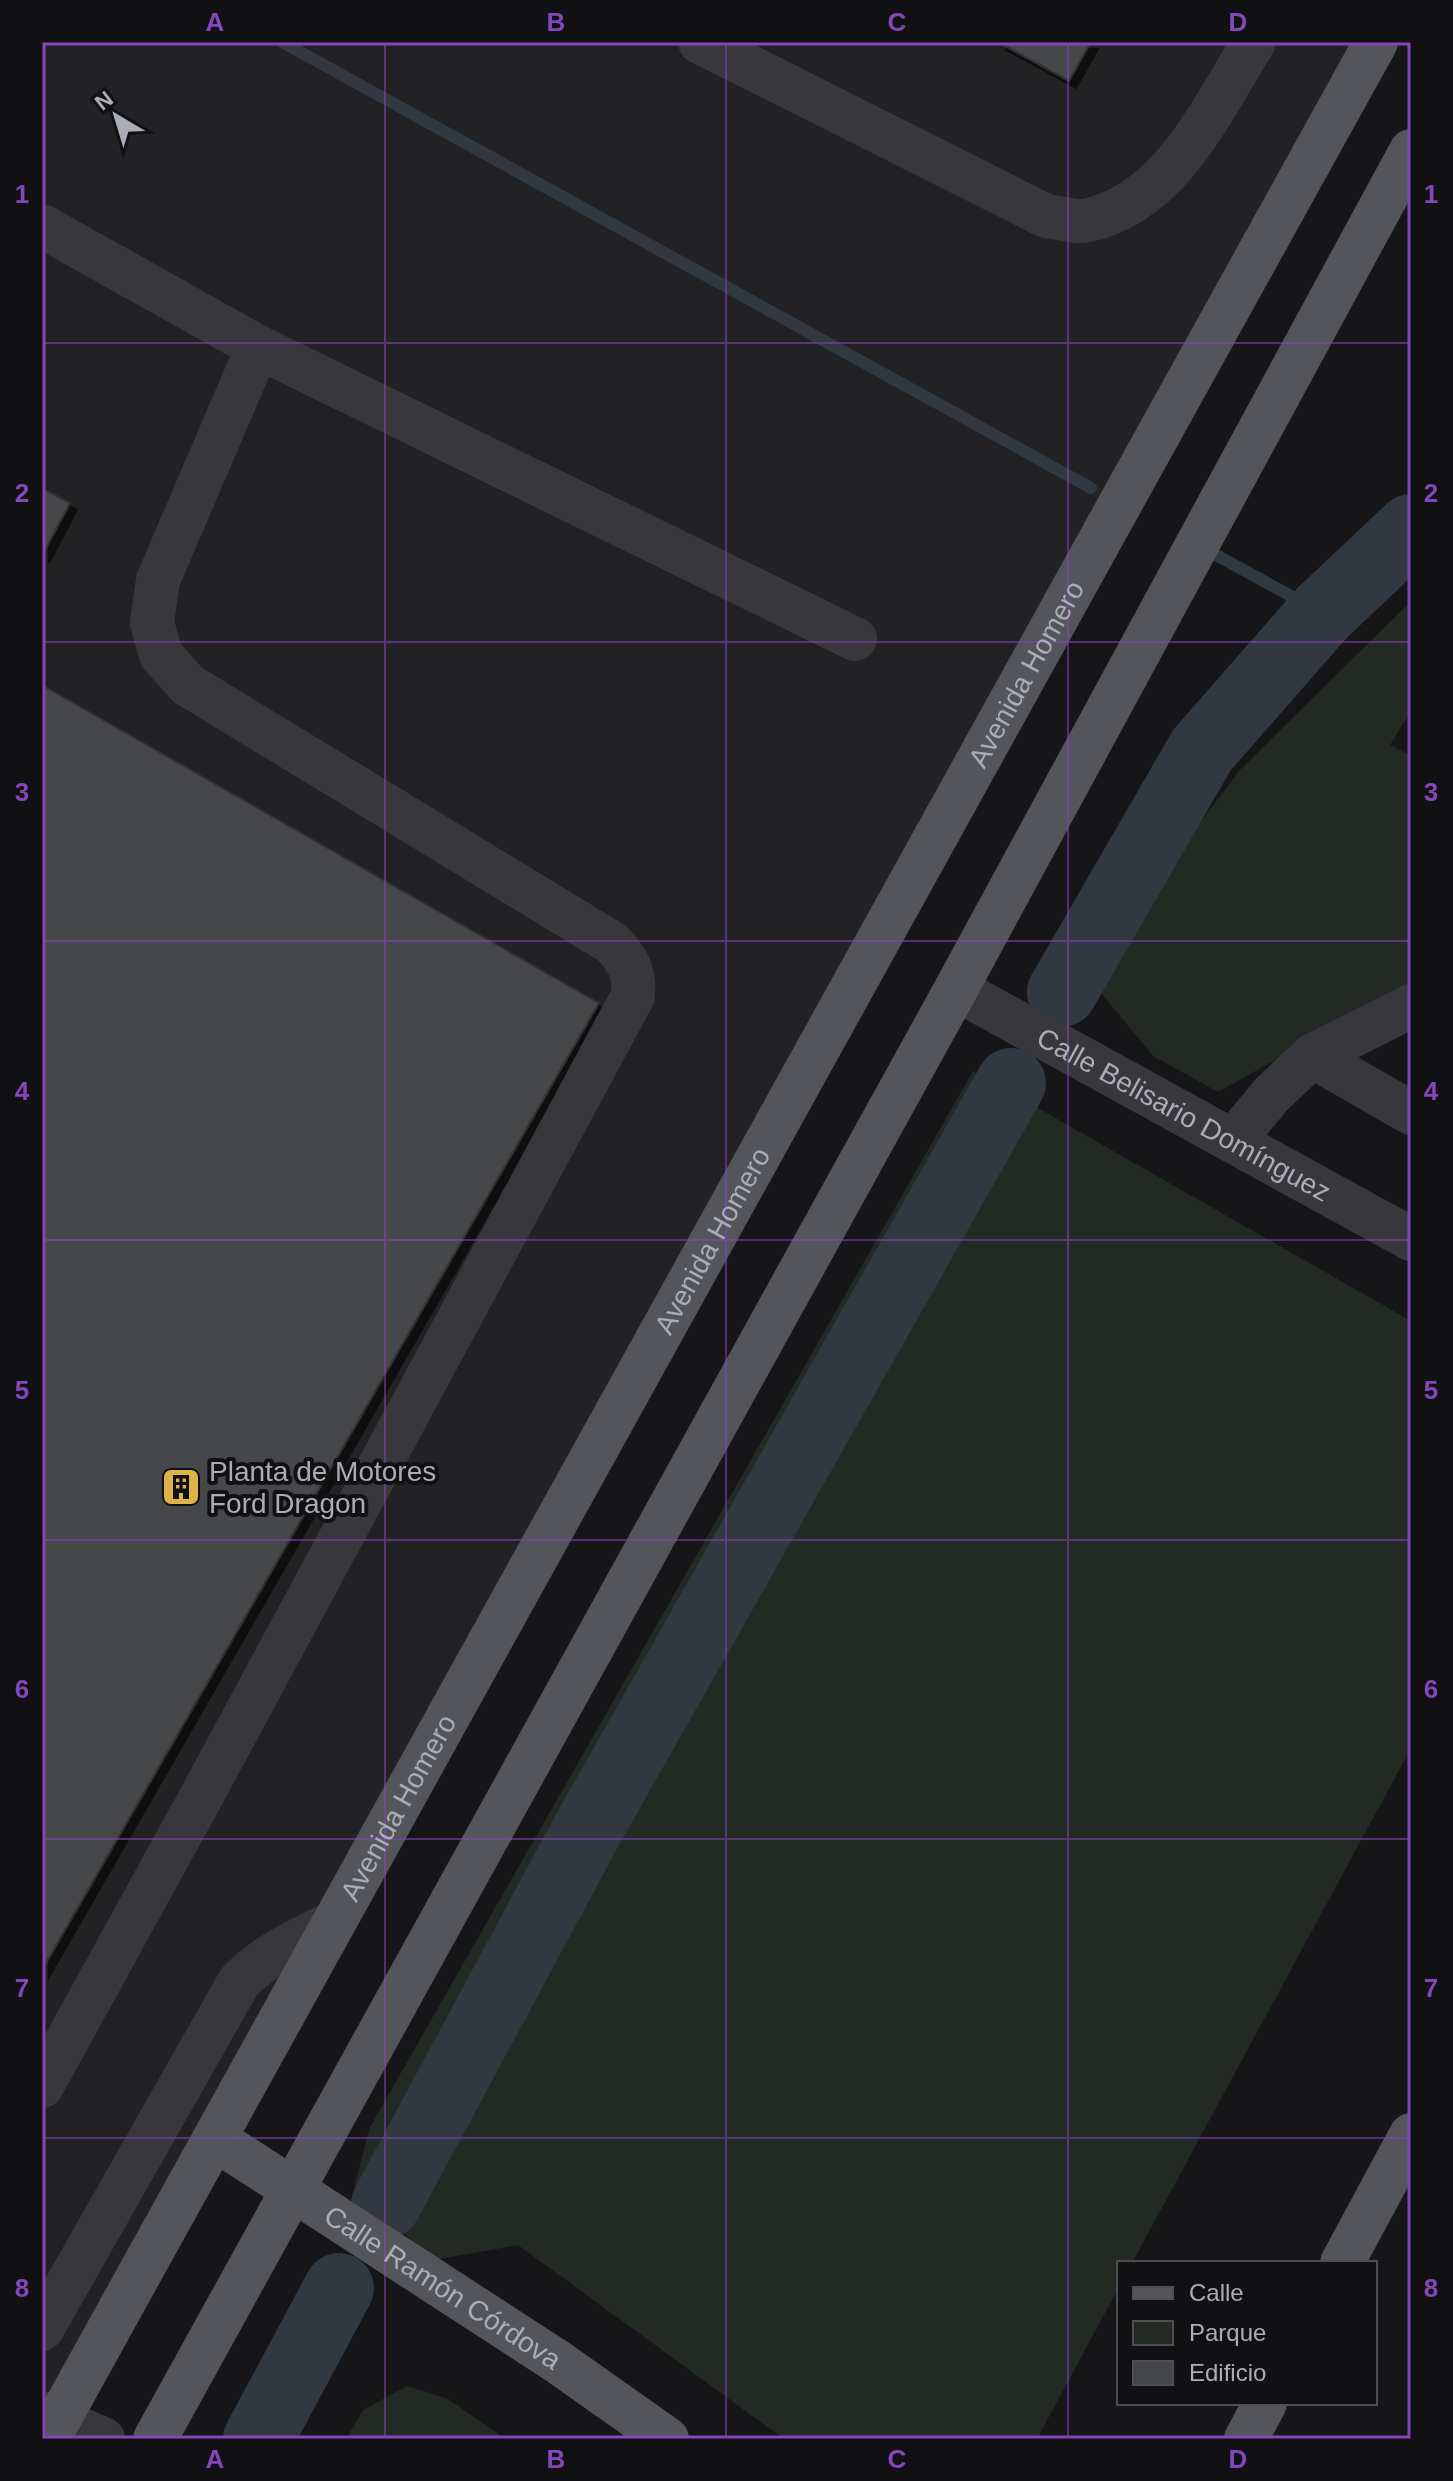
<svg xmlns="http://www.w3.org/2000/svg" width="1453" height="2481" viewBox="0 0 1453 2481" font-family="Helvetica,sans-serif">
<defs>
<filter id="shadow"><feDropShadow dx="7" dy="7" stdDeviation="0" flood-color="#0009"/></filter>
</defs>
<rect width="100%" height="100%" fill="#161618"/>
<!-- built -->
<polygon fill="#222225" points="42,42 1365,42 42,2410"/>
<!-- green -->
<g fill="#232a24">
<polygon points="1411,601 1411,711 1390,745 1411,756 1411,984 1218,1092 1153,1056 1098,989 1176,855 1239,771"/>
<polygon points="973,1071 1411,1321 1411,1748 1132,2263 1119,2263 1119,2287 1037,2439 784,2439 518,2245 433,2260 354,2187 370,2127"/>
<polygon points="407,2386 448,2399 506,2439 346,2439 363,2410"/>
</g>
<g fill="none" stroke-linecap="round" stroke-linejoin="round">
<!-- stream -->
<g stroke="#31383f" stroke-width="12">
<polyline points="282,42 1091,488"/>
<polyline points="1218,556 1322,613"/>
</g>
<!-- river -->
<g stroke="#31383f" stroke-width="70">
<polyline points="1062,992 1202,750 1322,613 1411,529"/>
<polyline points="386,2204 589,1827 1011,1083"/>
<polyline points="258,2439 339,2288"/>
</g>
</g>
<!-- building -->
<g fill="#45464a" stroke="#313034" stroke-width="2" filter="url(#shadow)">
<polygon points="998,42 1091,42 1069,81"/>
<polygon points="42,488 70,503 42,556"/>
<polygon points="42,685 599,1003 42,1970"/>
</g>
<g fill="none" stroke-linecap="round" stroke-linejoin="round">
<!-- minor -->
<g stroke="#38383c" stroke-width="44">
<path d="M700,42L1046,216C1059,218 1077,223 1089,220C1173,200 1212,108 1254,42"/>
<path d="M42,226L258,347L158,580L152,623L161,655L188,685L612,943C628,960 635,972 633,996L207,1786L42,2086"/>
<polyline points="258,347 855,639"/>
<path id="s1" d="M956,989L1411,1239"/>
<polyline points="1312,1056 1411,1113"/>
<polyline points="1233,1141 1271,1095 1312,1056 1411,1006"/>
<path d="M42,2329L239,1982C266,1954 297,1941 331,1924"/>
<polyline points="42,2413 103,2439"/>
</g>
<!-- major -->
<g stroke="#54555b" stroke-width="44">
<path id="s2" d="M215,2139L558,2362L667,2439"/>
<polyline points="1342,2263 1411,2135"/>
<path id="s3" d="M48,2439L1376,42"/>
<polyline points="155,2439 956,989 1411,151"/>
<polyline points="1246,2439 1265,2403"/>
</g>
</g>
<!-- grid -->
<path fill="none" stroke="#8446bd" stroke-width="2" stroke-opacity="0.55" d="M385,42V2439M726,42V2439M1068,42V2439M42,343H1411M42,642H1411M42,941H1411M42,1240H1411M42,1540H1411M42,1839H1411M42,2138H1411"/>
<!-- icons -->
<defs>
<g id="building-square" transform="scale(2)"><rect x="-9" y="-9" width="18" height="18" rx="4" fill="#ddb349" stroke="#111113"/><path d="M-4-6H4V6H1V3H-1V6H-4ZM-2.5-4.3h1.7v1.8h-1.7ZM.8-4.3h1.7v1.8H.8ZM-2.5-1h1.7V.8h-1.7ZM.8-1h1.7V.8H.8Z" fill="#111"/></g>
</defs>
<g fill-rule="evenodd">
<use href="#building-square" x="181" y="1487"/>
</g>
<g text-anchor="middle" dominant-baseline="central" stroke-width="8" stroke-linejoin="round" paint-order="stroke">
<!-- street labels -->
<g font-size="28" fill="#aaadb6" stroke="#111113">
<text stroke="none"><textPath href="#s3" startOffset="2018">Avenida Homero</textPath></text>
<text stroke="none"><textPath href="#s1" startOffset="260">Calle Belisario Domínguez</textPath></text>
<text stroke="none"><textPath href="#s3" startOffset="1370">Avenida Homero</textPath></text>
<text stroke="none"><textPath href="#s3" startOffset="722">Avenida Homero</textPath></text>
<text stroke="none"><textPath href="#s2" startOffset="272">Calle Ramón Córdova</textPath></text>
</g>
<!-- poi labels -->
<g font-size="28" fill="#aaadb6" stroke="#111113" text-anchor="start">
<text x="209" y="1471">Planta de Motores<tspan x="209" dy="32">Ford Dragon</tspan></text>
</g>
</g>
<!-- border -->
<rect width="1453" height="2481" fill="none" stroke="#111113" stroke-width="88"/>
<!-- legend -->
<rect x="1117" y="2261" width="260" height="144" fill="#111113" stroke="#4e4f54" stroke-width="2"/>
<rect x="1133" y="2287" width="40" height="12" fill="#54555b" stroke="#4e4f54" stroke-width="2"/>
<text x="1189" y="2301" font-size="24" fill="#aaadb6">Calle</text>
<rect x="1133" y="2321" width="40" height="24" fill="#232a24" stroke="#4e4f54" stroke-width="2"/>
<text x="1189" y="2341" font-size="24" fill="#aaadb6">Parque</text>
<rect x="1133" y="2361" width="40" height="24" fill="#45464a" stroke="#4e4f54" stroke-width="2"/>
<text x="1189" y="2381" font-size="24" fill="#aaadb6">Edificio</text>
<!-- north arrow -->
<g transform="translate(116 116) rotate(322)" stroke="#111113" stroke-width="6" paint-order="stroke">
<path d="M0-6L14 30L0 20L-14 30Z" fill="#aaadb6"/>
<text y="-12" font-size="22" font-weight="bold" text-anchor="middle" fill="#aaadb6">N</text>
</g>
<rect x="44" y="44" width="1365" height="2393" fill="none" stroke="#8446bd" stroke-width="3"/>
<g font-size="26" text-anchor="middle" font-weight="bold" fill="#8446bd">
<text x="215" y="31">A</text>
<text x="556" y="31">B</text>
<text x="897" y="31">C</text>
<text x="1238" y="31">D</text>
<text x="22" y="203">1</text>
<text x="1431" y="203">1</text>
<text x="22" y="502">2</text>
<text x="1431" y="502">2</text>
<text x="22" y="801">3</text>
<text x="1431" y="801">3</text>
<text x="22" y="1100">4</text>
<text x="1431" y="1100">4</text>
<text x="22" y="1399">5</text>
<text x="1431" y="1399">5</text>
<text x="22" y="1698">6</text>
<text x="1431" y="1698">6</text>
<text x="22" y="1997">7</text>
<text x="1431" y="1997">7</text>
<text x="22" y="2297">8</text>
<text x="1431" y="2297">8</text>
<text x="215" y="2468">A</text>
<text x="556" y="2468">B</text>
<text x="897" y="2468">C</text>
<text x="1238" y="2468">D</text>
</g>
</svg>
